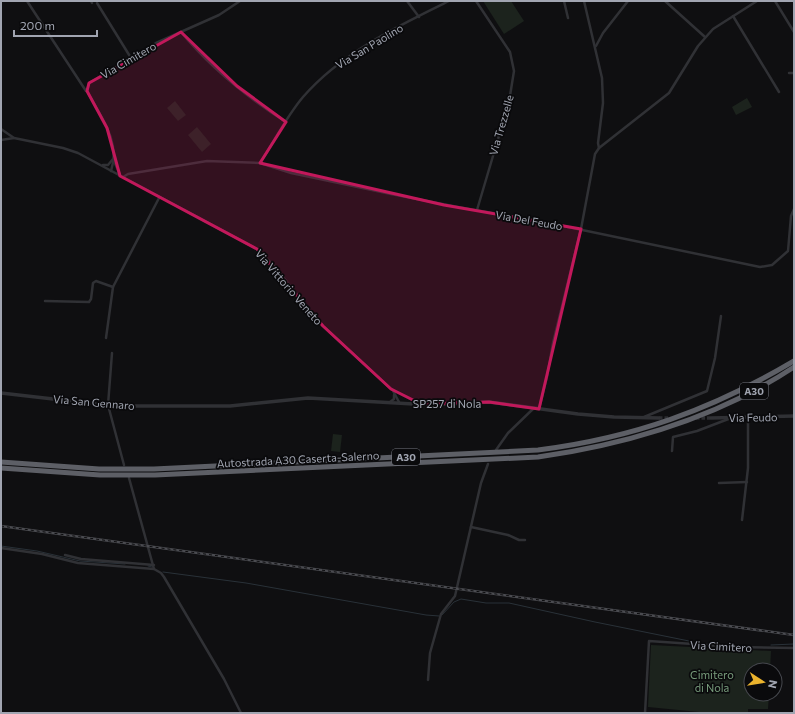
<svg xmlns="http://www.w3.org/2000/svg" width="795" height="714" viewBox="0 0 795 714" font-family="Commissioner,sans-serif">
<rect width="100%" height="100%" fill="#0f0f11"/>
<!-- green -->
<g fill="#1c231d">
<polygon points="483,1 511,1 524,21 504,34"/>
<polygon points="747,98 752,107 736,115 732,107"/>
<polygon points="175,101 186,115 178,121 167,108"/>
<polygon points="197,127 211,144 202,152 188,135"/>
<polygon points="333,434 342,435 340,452 331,451"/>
<polygon points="651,645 771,651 770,670 751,670 751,694 769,694 768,709 748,709 748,713 709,713 648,707"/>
</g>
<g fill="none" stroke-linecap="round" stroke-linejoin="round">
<!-- stream -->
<g stroke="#293138" stroke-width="1">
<polyline points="1,546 37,551 80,561 125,564"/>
<polyline points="148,566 152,567"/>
<polyline points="163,572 246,583 426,615 439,616"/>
<polyline points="442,615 454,602 461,599 486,603 509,603 595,622 689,641"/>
<polyline points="771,645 794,644"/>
</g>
<!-- tertiary-tunnel -->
<g stroke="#2c2d31" stroke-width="3.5" stroke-dasharray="3.5 2" stroke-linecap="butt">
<polyline points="659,418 670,418"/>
<polyline points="696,418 711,418"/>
</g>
<!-- minor -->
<g stroke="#303135" stroke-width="2.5">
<polyline points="27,1 86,91"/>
<polyline points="91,1 92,3"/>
<polyline points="407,1 419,17"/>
<polyline points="476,1 510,52 514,71 509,102 477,210"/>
<polyline points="564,1 568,18"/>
<polyline points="584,1 602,78 603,103 598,143 599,148"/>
<polyline points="665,1 705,37"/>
<polyline points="775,1 794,32"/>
<polyline points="97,3 131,58"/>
<polyline points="733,16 779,92"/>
<path d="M181,32C210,67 248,98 286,122"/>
<polyline points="596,46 603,33 628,1"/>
<polyline points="789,73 794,73"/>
<polyline points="1,129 14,138 63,148 78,153 257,249 274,266 323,326 391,389 418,403"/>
<polyline points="1,140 14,138"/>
<polyline points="114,161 120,175"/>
<path d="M260,163C274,142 286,117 303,97C341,53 398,26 449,1"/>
<polyline points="103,165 108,165 113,159"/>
<path d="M111,171C121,141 100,116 87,91L89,83L156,43L219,15L240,1"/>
<polyline points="123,177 128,174 207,161 260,163 291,173 391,194 458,207 539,221 760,267 772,265 788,251 791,216 794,209"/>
<polyline points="45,301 89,302 91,299 93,283 96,281 113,287"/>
<polyline points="106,338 113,287 159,198"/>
<polyline points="112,353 108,405 124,465"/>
<polyline points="392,389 399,402"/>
<polyline points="390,402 394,399 394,395"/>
<polyline points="539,409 547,377 553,343 581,229 595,154 599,148 669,93 698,46 713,29 757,1"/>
<polyline points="644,417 707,391 715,358 721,316"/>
<polyline points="496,450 508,433 534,408"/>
<polyline points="672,451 673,437 697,431 731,418"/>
<polyline points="129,478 154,569 161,573 164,577 224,679 241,713"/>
<polyline points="719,483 747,482"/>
<polyline points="742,520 748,468 748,418"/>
<polyline points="471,527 508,535 519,540 525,540"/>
<polyline points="1,548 42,554 78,563 154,569"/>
<polyline points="65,555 81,559 154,565"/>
<polyline points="428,680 430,653 441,614 455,596 481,483 488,464"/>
<polyline points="645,713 649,641 737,647 794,648"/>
</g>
<!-- tertiary -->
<g stroke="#303135" stroke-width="3.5">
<polyline points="1,393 114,406 230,406 308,398 431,405 489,402 578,414 614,417 659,418"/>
<polyline points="711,418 794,416"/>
</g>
<!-- motorway -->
<g stroke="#5d5f66" stroke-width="5">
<path d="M1,462L99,469H154L538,450C633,438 711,410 794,361"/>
<path d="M1,468L100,475H155L538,457C628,444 717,418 794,367"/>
</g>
<!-- rail casing -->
<g stroke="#4a4b50" stroke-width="2.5">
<polyline id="rail" points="1,526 794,635"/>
</g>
<!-- rail -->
<use href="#rail" stroke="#0a0a0c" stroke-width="1" stroke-dasharray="3" stroke-linecap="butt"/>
</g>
<!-- marked area -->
<path fill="#c2185b" fill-opacity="0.2" stroke="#c2185b" stroke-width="3" stroke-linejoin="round" d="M181,32L237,86L286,122L260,163L444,205L581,229L539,409L489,402L421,404L391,389L323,326L257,249L120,176L107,128L87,91L89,83Z"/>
<g text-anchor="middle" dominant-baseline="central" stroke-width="3.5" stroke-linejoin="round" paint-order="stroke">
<!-- shield labels -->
<g fill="#0a0a0c" stroke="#747680" stroke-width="1">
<rect x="740" y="383" width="28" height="16" rx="3"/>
<rect x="392" y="449" width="28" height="16" rx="3"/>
</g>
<g font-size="10" font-weight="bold" fill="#a1a5b1">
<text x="754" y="391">A30</text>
<text x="406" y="457">A30</text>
</g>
<!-- street labels -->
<g font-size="11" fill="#a1a5b1" stroke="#0a0a0c">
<text transform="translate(369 46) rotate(-31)">Via San Paolino</text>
<text transform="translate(128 60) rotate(-30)">Via Cimitero</text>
<text transform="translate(501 125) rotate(-74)">Via Trezzelle</text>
<text transform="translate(529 220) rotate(10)">Via Del Feudo</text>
<text transform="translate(289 287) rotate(49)">Via Vittorio Veneto</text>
<text transform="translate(94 402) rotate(5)">Via San Gennaro</text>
<text x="447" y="403">SP257 di Nola</text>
<text transform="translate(753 417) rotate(-1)">Via Feudo</text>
<text transform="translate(298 459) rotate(-3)">Autostrada A30 Caserta-Salerno</text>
<text transform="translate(721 646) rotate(3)">Via Cimitero</text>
</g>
<!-- park labels -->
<g font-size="11" fill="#789c7c" stroke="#0a0a0c">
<text x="712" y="674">Cimitero<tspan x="712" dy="13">di Nola</tspan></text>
</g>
</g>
<!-- border -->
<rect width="795" height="714" fill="none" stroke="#a1a5b1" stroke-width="4"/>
<!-- north arrow -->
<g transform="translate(763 682) rotate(102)"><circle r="19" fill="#0a0a0c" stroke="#46484e"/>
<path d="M0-3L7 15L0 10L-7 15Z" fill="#ebb32d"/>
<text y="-6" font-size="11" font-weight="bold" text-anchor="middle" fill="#a1a5b1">N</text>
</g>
<!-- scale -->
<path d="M14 30v6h83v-6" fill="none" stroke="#a1a5b1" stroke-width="2"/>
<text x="20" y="30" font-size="12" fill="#a1a5b1" stroke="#0a0a0c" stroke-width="3" paint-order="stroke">200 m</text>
</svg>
